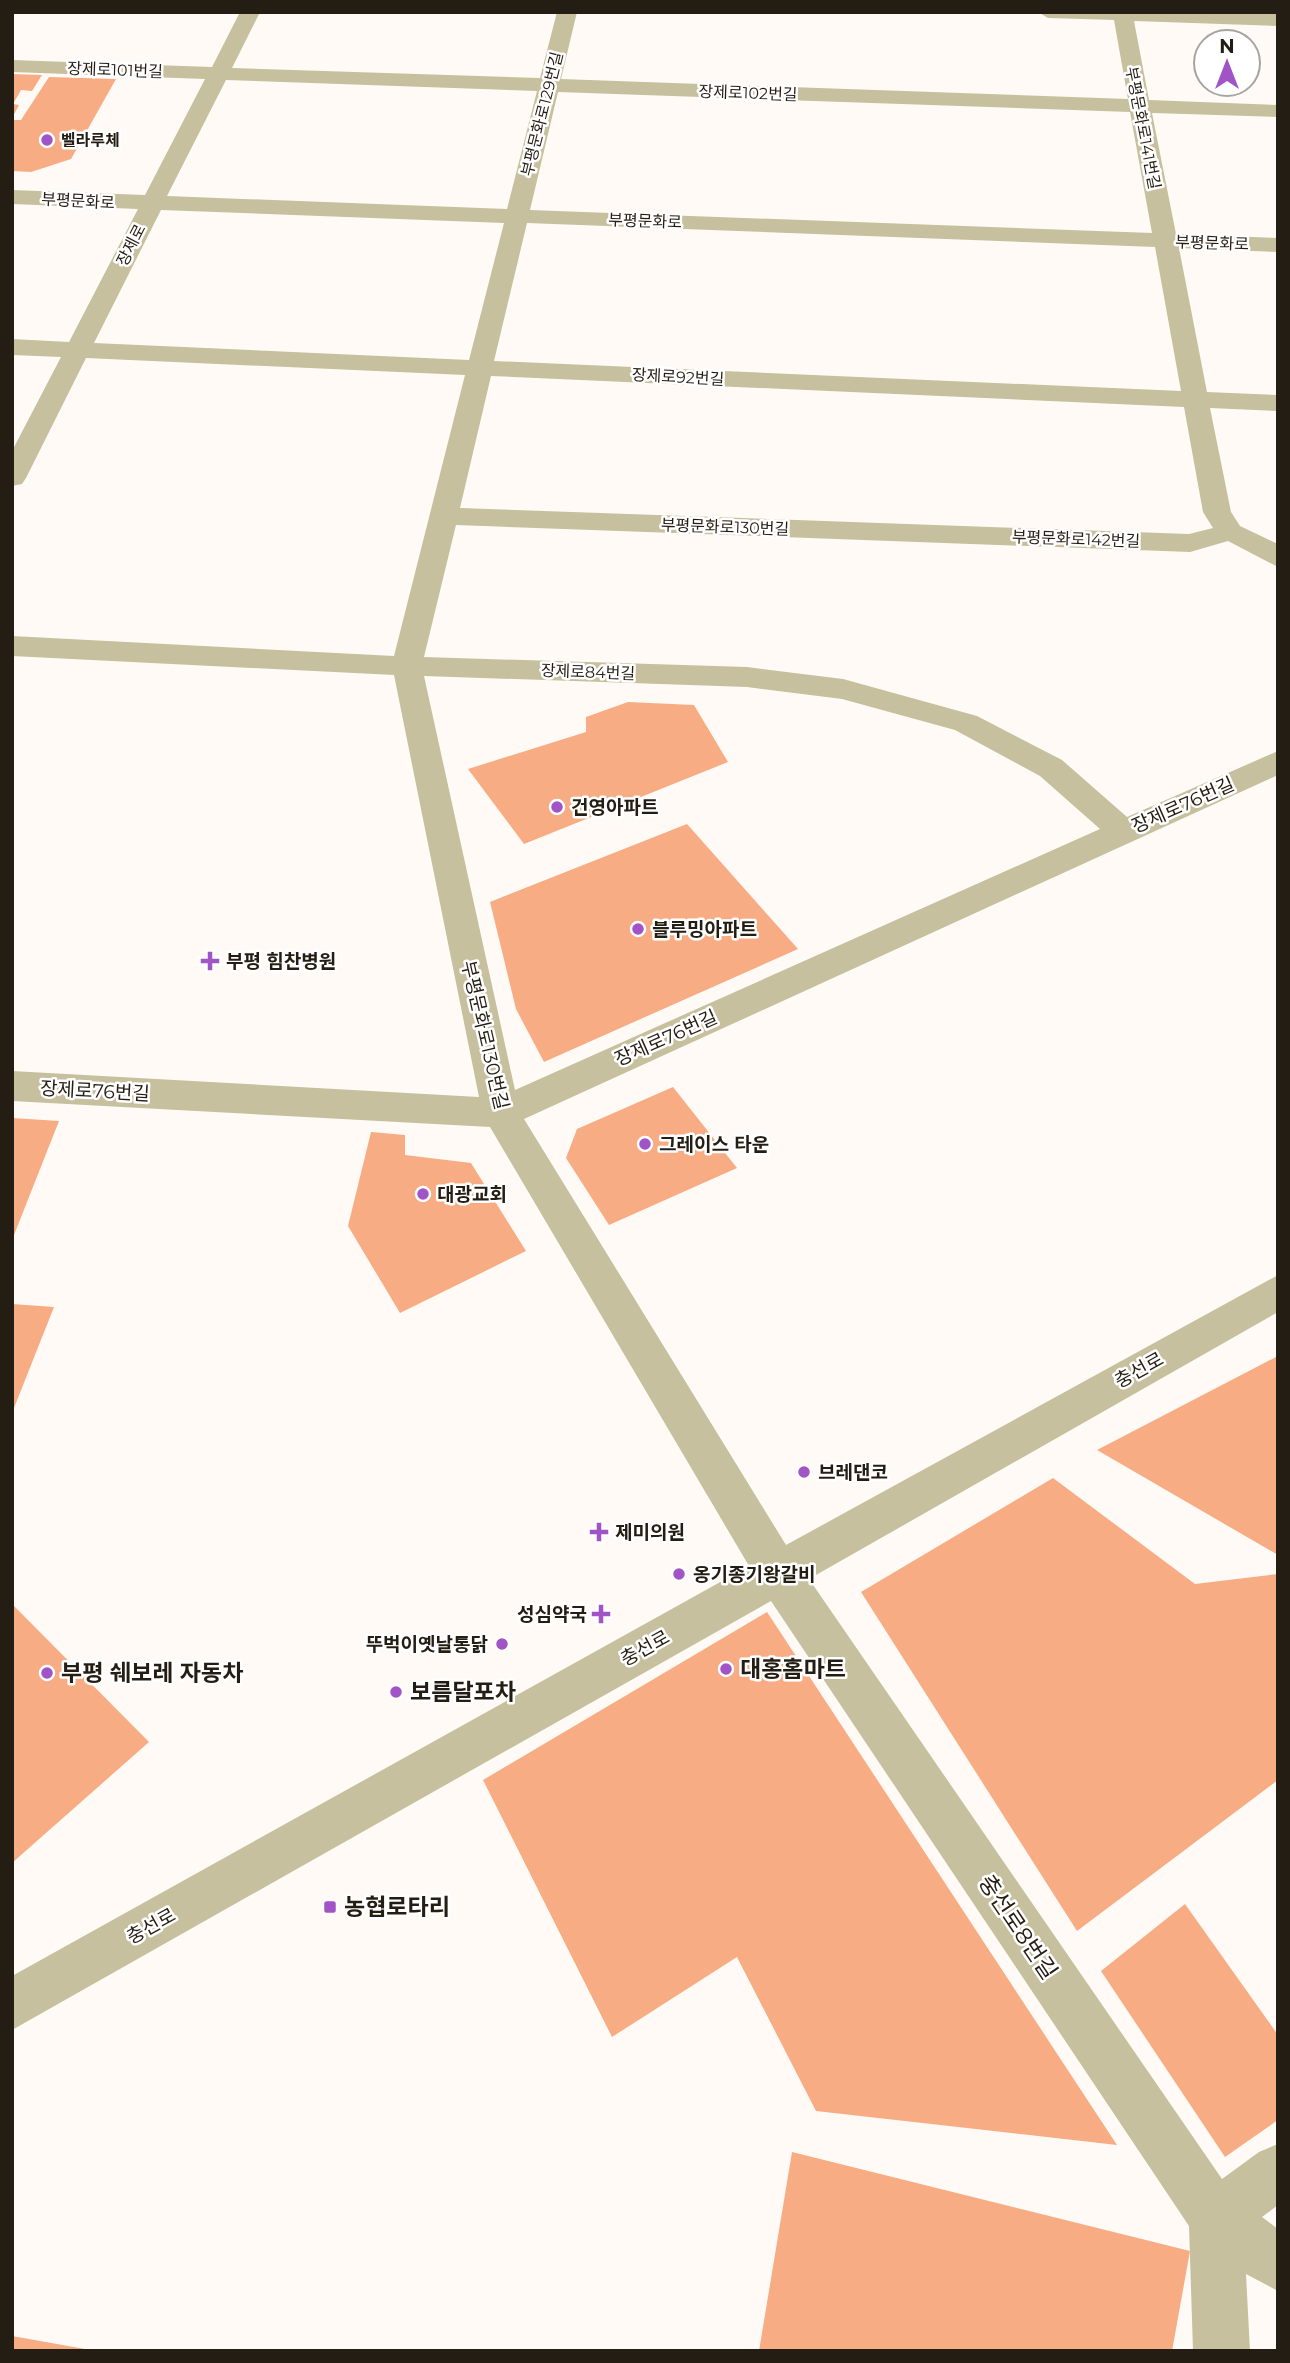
<svg xmlns="http://www.w3.org/2000/svg" width="1290" height="2363" viewBox="0 0 1290 2363" font-family="Montserrat,'Noto Sans KR',sans-serif">
<rect width="100%" height="100%" fill="#fffaf5"/>
<!-- building -->
<g fill="#f7ac83">
<polygon points="12,74 42,75 32,91 21,90 13,104 19,105 12,118"/>
<polygon points="49,77 116,79 71,159 31,172 12,171 12,120 21,120"/>
<polygon points="628,702 694,705 728,762 524,844 468,769 586,732 586,717"/>
<polygon points="687,824 798,949 544,1062 516,1009 490,902"/>
<polygon points="673,1087 737,1168 609,1225 566,1158 577,1129"/>
<polygon points="12,1118 59,1121 12,1240"/>
<polygon points="371,1132 405,1135 405,1155 471,1163 526,1251 400,1313 348,1226"/>
<polygon points="12,1304 54,1307 12,1413"/>
<polygon points="1278,1356 1278,1555 1097,1450"/>
<polygon points="1053,1478 1195,1584 1278,1574 1278,1780 1077,1931 861,1592"/>
<polygon points="12,1604 149,1742 12,1863"/>
<polygon points="767,1612 1117,2145 816,2111 737,1957 612,2037 483,1780"/>
<polygon points="1185,1904 1278,2035 1278,2120 1225,2157 1101,1971"/>
<polygon points="792,2152 1190,2251 1172,2351 759,2351"/>
<polygon points="12,2336 85,2349 84,2351 12,2351"/>
</g>
<g fill="none" stroke-linecap="round" stroke-linejoin="round">
<!-- minor -->
<path fill="#c7c09e" fill-rule="evenodd" d="M240,12H260L232,68L540,78L557,12H577L561,79L1128,99L1114,20L1048,18L1038,12L1278,14V26L1134,21L1149,100L1278,105V117L1152,113L1176,234L1278,238V252L1179,248L1207,392L1278,395V411L1210,408L1231,512L1240,526L1278,544V567L1228,541L1190,552L456,525L424,657L747,667L843,679L977,716L1062,760L1127,817L1278,751V775L524,1119L786,1545L1278,1275V1312L809,1579L1222,2179L1259,2152L1278,2144V2205L1262,2217L1278,2229V2291L1246,2274L1250,2351H1193L1189,2226L771,1601L12,2030V1976L749,1566L490,1127L12,1101V1071L479,1097L394,675L12,656V636L394,656L465,375L86,358L26,478L22,484L12,486V451L61,357L12,355V339L69,342L138,209L12,204V190L145,195L205,79L12,72V60L212,67ZM226,80L537,91L507,209L167,196ZM558,92L1130,112L1152,233L530,210ZM161,210L504,223L469,360L94,343ZM527,223L1155,247L1181,391L494,361ZM491,376L1184,407L1203,512L1213,528L1189,534L460,508ZM424,676L747,687L842,699L955,730L1040,776L1100,829L515,1090Z"/>
</g>
<!-- markers -->
<g fill="#a054c6" stroke="#fff" stroke-width="2.5">
<circle cx="47" cy="140" r="7"/>
<circle cx="557" cy="807" r="7"/>
<circle cx="638" cy="929" r="7"/>
<path d="M206.5 950.5h7v7h7v7h-7v7h-7v-7h-7v-7h7z"/>
<circle cx="645" cy="1144" r="7"/>
<circle cx="423" cy="1194" r="7"/>
<circle cx="804" cy="1472" r="7"/>
<path d="M595.5 1521.5h7v7h7v7h-7v7h-7v-7h-7v-7h7z"/>
<circle cx="679" cy="1574" r="7"/>
<path d="M597.5 1603.5h7v7h7v7h-7v7h-7v-7h-7v-7h7z"/>
<circle cx="502" cy="1644" r="7"/>
<circle cx="726" cy="1669" r="7"/>
<circle cx="47" cy="1673" r="7"/>
<circle cx="396" cy="1692" r="7"/>
<rect x="323" y="1900" width="14" height="14" rx="3.5"/>
</g>
<g text-anchor="middle" dominant-baseline="central" stroke-width="5" stroke-linejoin="round" paint-order="stroke">
<!-- far-street labels -->
<g font-size="16" fill="#241d13" stroke="#fff">
<text transform="translate(115 70) rotate(2)">장제로101번길</text>
<text transform="translate(748 93) rotate(2)">장제로102번길</text>
<text transform="translate(542 114) rotate(-76)">부평문화로129번길</text>
<text transform="translate(1143 128) rotate(79)">부평문화로141번길</text>
<text transform="translate(78 201) rotate(3)">부평문화로</text>
<text transform="translate(645 221) rotate(2)">부평문화로</text>
<text transform="translate(1212 243) rotate(2)">부평문화로</text>
<text transform="translate(131 245) rotate(-63)">장제로</text>
<text transform="translate(678 377) rotate(3)">장제로92번길</text>
<text transform="translate(725 527) rotate(2)">부평문화로130번길</text>
<text transform="translate(1076 539) rotate(2)">부평문화로142번길</text>
<text transform="translate(588 672) rotate(2)">장제로84번길</text>
</g>
<!-- far-poi labels -->
<g font-size="16" font-weight="bold" fill="#241d13" stroke="#fff" text-anchor="start">
<text x="61" y="140">벨라루체</text>
</g>
<!-- street labels -->
<g font-size="19" fill="#241d13" stroke="#fff">
<text transform="translate(1183 805) rotate(-24)">장제로76번길</text>
<text transform="translate(485 1035) rotate(77)">부평문화로130번길</text>
<text transform="translate(666 1038) rotate(-24)">장제로76번길</text>
<text transform="translate(95 1091) rotate(3)">장제로76번길</text>
<text transform="translate(1139 1370) rotate(-29)">충선로</text>
<text transform="translate(645 1648) rotate(-29)">충선로</text>
<text transform="translate(151 1926) rotate(-29)">충선로</text>
</g>
<!-- poi labels -->
<g font-size="19" font-weight="bold" fill="#241d13" stroke="#fff" text-anchor="start">
<text x="571" y="807">건영아파트</text>
<text x="652" y="929">블루밍아파트</text>
<text x="226" y="961">부평 힘찬병원</text>
<text x="659" y="1144">그레이스 타운</text>
<text x="437" y="1194">대광교회</text>
<text x="818" y="1472">브레댄코</text>
<text x="615" y="1532">제미의원</text>
<text x="693" y="1574">옹기종기왕갈비</text>
<text x="587" y="1614" text-anchor="end">성심약국</text>
<text x="488" y="1644" text-anchor="end">뚜벅이옛날통닭</text>
</g>
<!-- near-poi labels -->
<g font-size="23" font-weight="bold" fill="#241d13" stroke="#fff" text-anchor="start">
<text x="740" y="1669">대홍홈마트</text>
<text x="61" y="1673">부평 쉐보레 자동차</text>
<text x="410" y="1692">보름달포차</text>
<text x="344" y="1907">농협로타리</text>
</g>
<!-- near-street labels -->
<g font-size="23" fill="#241d13" stroke="#fff">
<text transform="translate(1018 1927) rotate(56)">충선로8번길</text>
</g>
</g>
<!-- border -->
<rect width="1290" height="2363" fill="none" stroke="#241d13" stroke-width="28"/>
<!-- north arrow -->
<g transform="translate(1227 63)"><circle r="33" fill="#ffffff" stroke="#a7a5a1" stroke-width="2"/>
<path d="M0-5L12 26L0 18L-12 26Z" fill="#a054c6"/>
<text y="-10" font-size="19" font-weight="bold" text-anchor="middle" fill="#241d13">N</text>
</g>
</svg>
